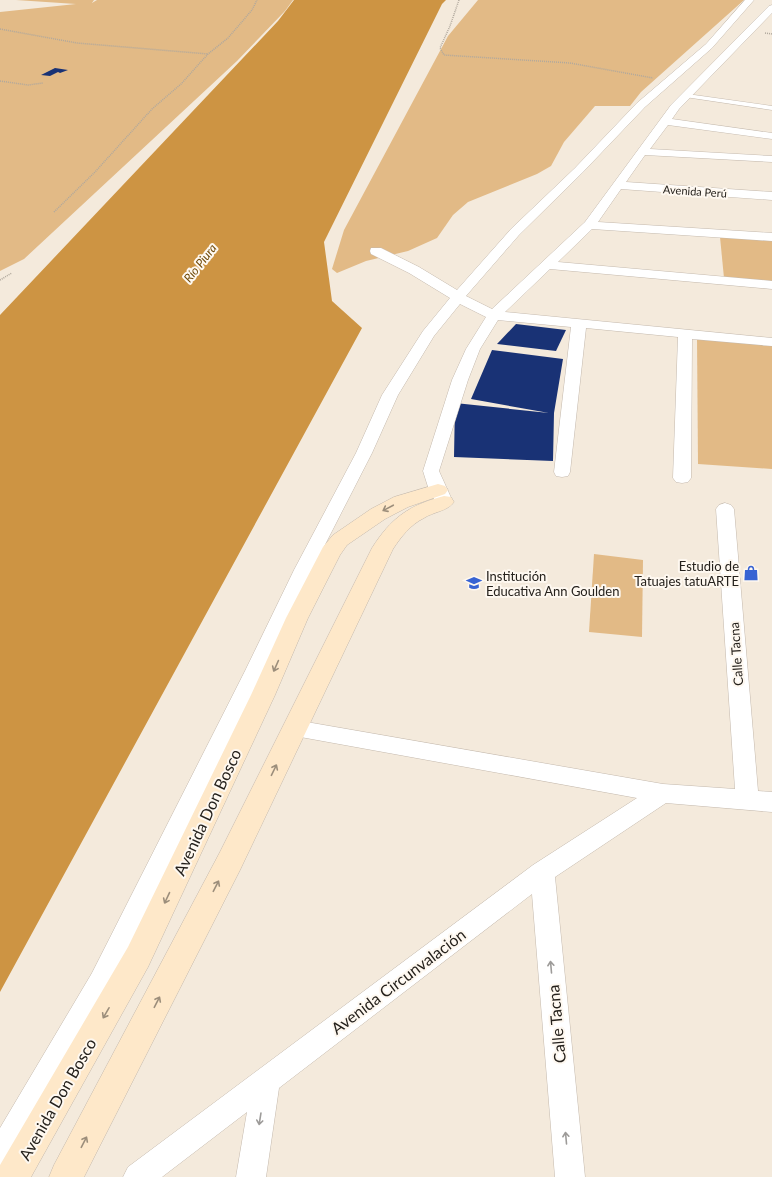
<svg xmlns="http://www.w3.org/2000/svg" width="772" height="1177" viewBox="0 0 772 1177" font-family="Lato,sans-serif">
<rect width="100%" height="100%" fill="#f4eadc"/>
<!-- green -->
<g fill="#e2ba86">
<polygon points="16,0 94,0 92,3 97,0 293,0 285,11 237,61 24,259 0,271 0,12 76,4"/>
<polygon points="478,0 744,0 641,92 630,106 595,106 564,142 551,166 537,174 468,202 453,215 437,238 408,251 366,261 337,273 332,269 344,230 448,36"/>
<polygon points="720,237 772,241 772,282 724,278"/>
<polygon points="697,338 772,346 772,469 698,464"/>
<polygon points="594,554 643,560 642,637 589,632"/>
</g>
<!-- water -->
<polygon fill="#cd9443" points="294,0 446,0 442,4 324,242 332,301 362,328 0,992 0,315 278,21"/>
<!-- building -->
<g fill="#193275">
<polygon points="55,68 68,70 60,73 58,72 50,76 41,75"/>
<polygon points="516,324 566,330 556,351 497,344"/>
<polygon points="492,350 563,359 554,413 553,461 454,457 455,403 549,413 471,399"/>
</g>
<g fill="none" stroke-linecap="round" stroke-linejoin="round">
<!-- lane casing -->
<g stroke="#c4b9ad" stroke-width="1">
<polygon id="lane" points="687,94 772,106 772,110 685,97 684,96"/>
</g>
<!-- street casing -->
<g stroke="#c4b9ad" stroke-width="1">
<g id="street">
<polygon points="745,0 754,0 712,48 645,107 583,172 519,235 466,296 492,309 585,222 671,105 769,6 772,5 772,13 679,109 672,119 772,133 772,139 668,125 650,149 772,156 772,162 645,155 626,182 772,192 772,200 621,189 598,222 772,233 772,241 592,229 558,262 772,281 772,289 550,269 505,312 772,338 772,346 692,339 691,478 688,482 682,483 676,482 673,478 678,337 586,328 570,472 568,476 562,477 556,476 554,472 571,327 498,320 480,349 468,380 439,471 453,502 450,506 444,508 438,506 429,490 423,471 452,380 466,349 486,317 460,304 434,336 398,395 372,453 312,570 265,671 110,991 10,1166 0,1171 0,1128 92,973 245,671 294,570 356,453 382,395 423,331 450,298 409,273 371,254 370,251 371,248 381,248 419,267 457,290 511,229 575,168 637,103 706,44"/>
<polygon points="725,503 731,505 734,509 758,791 772,792 772,812 666,803 555,877 585,1177 555,1177 532,894 279,1088 266,1177 236,1177 247,1112 162,1177 123,1177 128,1167 533,865 637,798 295,736 287,734 284,728 287,722 295,720 663,784 735,789 716,509 719,505"/>
</g>
</g>
<!-- secondary casing -->
<g stroke="#c4b9ad" stroke-width="1">
<g id="secondary">
<polygon points="438,484 445,486 448,490 445,494 408,507 385,519 347,545 340,555 308,618 275,695 148,967 31,1177 0,1177 0,1165 128,947 251,695 286,618 323,547 333,535 371,509 394,497"/>
<path d="M444,496L451,497L454,502C448,511 433,512 424,518C410,525 401,537 393,549L240,870L84,1177H49L54,1165L220,852L372,548C391,518 409,505 444,496Z"/>
</g>
</g>
<!-- path -->
<g stroke="#b0a89d" stroke-width="1.5" stroke-dasharray="1 1" stroke-linecap="butt">
<polyline points="459,0 450,26 440,48 444,55 570,63 653,78"/>
<polyline points="0,29 77,43 208,54"/>
<polyline points="765,33 772,34"/>
<polyline points="0,81 28,85 43,83"/>
<polyline points="54,212 95,172 152,109 181,84 208,54 228,38 252,10 257,0"/>
<polyline points="0,280 12,273"/>
</g>
<!-- lane -->
<use href="#lane" fill="#fff" fill-rule="evenodd"/>
<!-- street -->
<use href="#street" fill="#fff" fill-rule="evenodd"/>
<!-- secondary -->
<use href="#secondary" fill="#fee8c9" fill-rule="evenodd"/>
</g>
<!-- one-way arrows -->
<defs><path id="oneway-shaft" d="M-6 0H5M1.5-3L5.5 0L1.5 3" fill="none" stroke-width="1.6" stroke-linecap="round" stroke-linejoin="round"/></defs>
<g stroke="#9c8e7b">
<use href="#oneway-shaft" transform="translate(388 508) rotate(152)"/>
<use href="#oneway-shaft" transform="translate(276 666) rotate(114)"/>
<use href="#oneway-shaft" transform="translate(274 770) rotate(-64)"/>
<use href="#oneway-shaft" transform="translate(216 886) rotate(-63)"/>
<use href="#oneway-shaft" transform="translate(167 898) rotate(115)"/>
<use href="#oneway-shaft" transform="translate(157 1002) rotate(-63)"/>
<use href="#oneway-shaft" transform="translate(106 1013) rotate(120)"/>
<use href="#oneway-shaft" transform="translate(84 1142) rotate(-63)"/>
</g>
<g stroke="#9d9b99">
<use href="#oneway-shaft" transform="translate(551 967) rotate(-95)"/>
<use href="#oneway-shaft" transform="translate(260 1119) rotate(99)"/>
<use href="#oneway-shaft" transform="translate(566 1138) rotate(-95)"/>
</g>
<!-- icons -->
<defs>
<g id="shop-bare" transform="scale(1.2)"><path d="M-5-2.5h2.3a2.7 3.5 0 0 1 5.4 0H5L5.5 6h-11ZM-1.5-2.5h3a1.5 2.3 0 0 0-3 0Z" fill="#3763d3" stroke="#fef8f0" stroke-width="2.5" paint-order="stroke"/></g>
<g id="school-bare" transform="scale(1.2)"><path d="M0-5L7-2L0 1L-7-2ZM-4 1L0 2.5L4 1V4Q0 6-4 4Z" fill="#3763d3" stroke="#fef8f0" stroke-width="2.5" paint-order="stroke"/></g>
</defs>
<g fill-rule="evenodd">
<use href="#shop-bare" x="751" y="573"/>
<use href="#school-bare" x="474" y="583"/>
</g>
<g text-anchor="middle" dominant-baseline="central" stroke-width="4" stroke-linejoin="round" paint-order="stroke">
<!-- far-street labels -->
<g font-size="11" fill="#25211c" stroke="#fef8f0">
<text transform="translate(695 191) rotate(4)">Avenida Perú</text>
</g>
<!-- far-water labels -->
<g font-size="12" font-style="italic" fill="#6f4908" stroke="#fef8f0">
<text transform="translate(200 263) rotate(-52)">Río Piura</text>
</g>
<!-- poi labels -->
<g font-size="13" fill="#25211c" stroke="#fef8f0" text-anchor="end">
<text x="739" y="566">Estudio de<tspan x="739" dy="15">Tatuajes tatuARTE</tspan></text>
<text x="486" y="576" text-anchor="start">Institución<tspan x="486" dy="15">Educativa Ann Goulden</tspan></text>
</g>
<!-- street labels -->
<g font-size="13" fill="#25211c" stroke="#fef8f0">
<text transform="translate(736 654) rotate(-94)">Calle Tacna</text>
</g>
<!-- near-street labels -->
<g font-size="16" fill="#25211c" stroke="#fef8f0">
<text transform="translate(207 812) rotate(-65)">Avenida Don Bosco</text>
<text transform="translate(398 981) rotate(-37)">Avenida Circunvalación</text>
<text transform="translate(556 1024) rotate(-95)">Calle Tacna</text>
<text transform="translate(57 1099) rotate(-60)">Avenida Don Bosco</text>
</g>
</g>
</svg>
